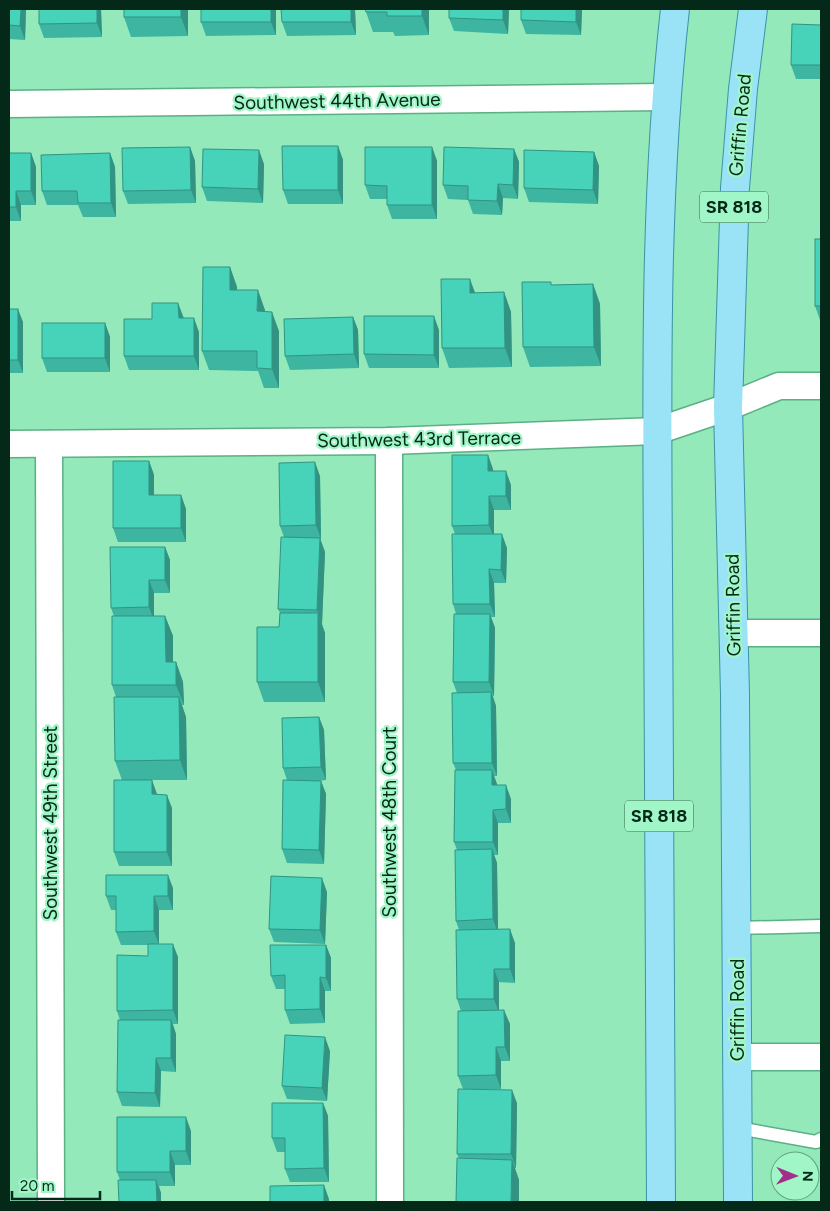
<svg xmlns="http://www.w3.org/2000/svg" width="830" height="1211" viewBox="0 0 830 1211" font-family="Figtree,sans-serif">
<rect width="100%" height="100%" fill="#94e9ba"/>
<g fill="none" stroke-linecap="round" stroke-linejoin="round">
<!-- lane casing -->
<g stroke="#5bb084" stroke-width="15">
<g id="lane">
<polyline points="737,928 821,926"/>
<polyline points="738,1128 816,1142 821,1139"/>
</g>
</g>
<!-- street casing -->
<g stroke="#5bb084" stroke-width="29">
<g id="street">
<polyline points="9,104 665,97"/>
<polyline points="389,441 390,1202"/>
<polyline points="9,444 389,441 657,431 728,407 779,386 821,386"/>
<polyline points="49,444 51,1202"/>
<polyline points="734,633 821,633"/>
<polyline points="737,1057 821,1057"/>
</g>
</g>
<!-- primary casing -->
<g stroke="#3a94a4" stroke-width="30">
<g id="primary">
<path d="M661,1202C660,992 659,782 658,572C657,384 654,196 675,9"/>
<polyline points="738,1202 735,694 728,407 735,188 743,89 753,9"/>
</g>
</g>
<!-- lane -->
<use href="#lane" stroke="#fff" stroke-width="12"/>
<!-- street -->
<use href="#street" stroke="#fff" stroke-width="26"/>
<!-- primary -->
<use href="#primary" stroke="#9ae2f5" stroke-width="28"/>
</g>
<!-- wall -->
<g fill="#3db5a0">
<polygon points="9,9 26,9 25,40 9,39"/>
<polygon points="39,9 101,9 102,37 44,38 39,24"/>
<polygon points="124,9 188,9 188,36 131,37 124,17"/>
<polygon points="201,9 276,9 276,35 206,36 201,22"/>
<polygon points="281,9 355,9 356,35 287,36 282,22"/>
<polygon points="429,9 429,35 395,36 393,32 373,32 366,12"/>
<polygon points="509,9 508,34 454,31 449,18"/>
<polygon points="521,9 582,9 581,35 526,34 521,20"/>
<polygon points="821,25 821,79 796,79 791,65"/>
<polygon points="338,146 343,160 343,204 288,204 283,190"/>
<polygon points="190,147 195,161 196,203 128,204 123,191"/>
<polygon points="432,147 437,161 437,219 392,219 387,205 387,199 370,199 365,185"/>
<polygon points="514,149 519,162 518,199 503,198 502,215 473,214 468,200 448,199 443,185"/>
<polygon points="594,152 599,166 598,204 529,202 524,188"/>
<polygon points="9,153 31,153 36,167 36,205 21,205 21,221 9,221"/>
<polygon points="110,153 115,167 116,217 83,217 78,205 47,205 42,191"/>
<polygon points="264,164 263,203 207,201 202,187"/>
<polygon points="821,239 821,320 820,320 815,306"/>
<polygon points="230,267 237,287 237,290 265,310 265,311 279,331 279,388 264,388 258,371 209,370 202,351"/>
<polygon points="593,284 600,304 601,366 530,367 523,347 552,285"/>
<polygon points="504,292 511,312 512,367 449,368 442,348 475,293"/>
<polygon points="178,303 184,318 199,332 199,370 129,370 124,356 152,319"/>
<polygon points="9,309 23,322 23,373 9,373"/>
<polygon points="353,317 358,330 359,368 290,370 285,356"/>
<polygon points="105,323 110,337 110,372 47,372 42,358"/>
<polygon points="439,330 439,368 369,368 364,354"/>
<polygon points="488,455 493,471 511,485 511,510 494,510 494,534 507,548 506,583 494,583 495,617 491,617 495,628 494,696 493,696 496,706 497,776 494,776 497,785 511,799 511,823 498,823 498,855 494,855 497,863 498,929 515,943 515,983 499,982 499,1011 510,1024 510,1061 501,1061 501,1089 484,1089 517,1103 516,1168 515,1168 519,1180 459,1158 457,1154 463,1089 458,1076 461,1011 457,999 459,930 456,921 457,850 454,842 456,770 453,763 457,693 453,682 456,614 453,604 455,534 452,526"/>
<polygon points="149,461 154,475 154,495 181,495 186,509 186,542 118,542 113,528"/>
<polygon points="320,476 321,539 320,539 325,552 322,624 325,633 325,702 264,702 257,682 279,627 280,613 278,609 284,537 280,526"/>
<polygon points="165,547 170,560 170,593 154,593 154,616 165,616 173,636 173,662 176,662 183,682 184,705 182,705 186,717 187,780 134,780 157,795 172,808 172,866 119,866 114,852 122,780 115,761 116,697 112,685 114,616 111,608"/>
<polygon points="319,717 324,730 326,780 319,781 321,781 326,794 324,864 287,863 282,849 287,780 283,768"/>
<polygon points="173,888 173,910 159,910 159,944 178,957 178,1024 173,1024 176,1034 176,1072 161,1071 160,1107 122,1106 117,1092 120,1020 117,1011 148,956 148,945 121,945 116,932 116,910 111,910 106,896"/>
<polygon points="327,892 325,944 274,942 269,929"/>
<polygon points="326,945 331,958 331,991 325,991 325,1023 290,1024 285,1010 285,989 276,989 271,976"/>
<polygon points="330,1051 327,1101 287,1099 282,1086"/>
<polygon points="323,1103 328,1116 329,1182 290,1182 285,1169 285,1152 277,1152 272,1138"/>
<polygon points="191,1131 191,1165 175,1165 175,1186 159,1186 161,1193 161,1202 119,1202 120,1180 117,1172"/>
</g>
<!-- shaded-wall -->
<g fill="#329382">
<polygon points="21,9 26,9 25,40 20,26"/>
<polygon points="97,9 101,9 102,37 97,23"/>
<polygon points="181,9 188,9 188,36 181,17"/>
<polygon points="271,9 276,9 276,35 271,22"/>
<polygon points="351,9 355,9 356,35 351,22"/>
<polygon points="422,9 429,9 429,35 422,16"/>
<polygon points="503,9 509,9 508,34 503,20"/>
<polygon points="576,9 582,9 581,35 576,22"/>
<polygon points="338,146 343,160 343,204 338,190"/>
<polygon points="190,147 195,161 196,203 191,190"/>
<polygon points="432,147 437,161 437,219 432,205"/>
<polygon points="514,149 519,162 518,199 513,185"/>
<polygon points="259,150 264,164 263,203 258,189"/>
<polygon points="594,152 599,166 598,204 593,190"/>
<polygon points="31,153 36,167 36,205 31,191"/>
<polygon points="110,153 115,167 116,217 111,203"/>
<polygon points="498,184 503,198 502,215 497,201"/>
<polygon points="16,191 21,205 21,221 16,207"/>
<polygon points="230,267 237,287 237,309 230,290"/>
<polygon points="470,279 477,298 470,293"/>
<polygon points="593,284 600,304 601,366 594,347"/>
<polygon points="258,290 265,310 264,331 257,311"/>
<polygon points="504,292 511,312 512,367 505,348"/>
<polygon points="178,303 183,317 184,332 179,318"/>
<polygon points="18,309 23,322 23,373 18,360"/>
<polygon points="272,312 279,331 279,388 272,369"/>
<polygon points="434,316 439,330 439,368 434,355"/>
<polygon points="353,317 358,330 359,368 354,354"/>
<polygon points="194,318 199,332 199,370 194,356"/>
<polygon points="105,323 110,337 110,372 105,358"/>
<polygon points="488,455 493,469 493,485 488,471"/>
<polygon points="149,461 154,475 154,509 149,495"/>
<polygon points="315,462 320,476 321,539 316,525"/>
<polygon points="506,471 511,485 511,510 506,496"/>
<polygon points="181,495 186,509 186,542 181,528"/>
<polygon points="489,496 494,510 494,539 489,525"/>
<polygon points="502,534 507,548 506,583 501,570"/>
<polygon points="320,538 325,552 322,624 317,610"/>
<polygon points="165,547 170,560 170,593 165,580"/>
<polygon points="489,569 494,583 495,617 490,604"/>
<polygon points="149,580 154,593 154,621 149,607"/>
<polygon points="318,613 325,633 325,702 318,682"/>
<polygon points="490,614 495,628 494,696 489,682"/>
<polygon points="165,616 173,636 173,682 166,662"/>
<polygon points="176,662 183,682 184,705 176,685"/>
<polygon points="491,692 496,706 497,776 492,763"/>
<polygon points="179,697 186,717 187,780 180,760"/>
<polygon points="319,717 324,730 326,780 321,767"/>
<polygon points="492,770 497,784 497,799 492,785"/>
<polygon points="152,780 157,794 152,794"/>
<polygon points="321,781 326,794 324,864 319,850"/>
<polygon points="506,785 511,799 511,823 506,809"/>
<polygon points="167,795 172,808 172,866 167,852"/>
<polygon points="493,810 498,823 498,855 493,842"/>
<polygon points="492,849 497,863 498,933 493,919"/>
<polygon points="168,875 173,888 173,910 168,896"/>
<polygon points="322,878 327,892 325,944 320,930"/>
<polygon points="154,896 159,910 159,945 154,931"/>
<polygon points="510,929 515,943 515,983 510,969"/>
<polygon points="173,944 178,957 178,1024 173,1010"/>
<polygon points="326,945 331,958 331,991 326,978"/>
<polygon points="494,969 499,982 499,1013 494,999"/>
<polygon points="320,977 325,991 325,1023 320,1009"/>
<polygon points="504,1010 510,1024 510,1061 505,1047"/>
<polygon points="171,1020 176,1034 176,1072 171,1058"/>
<polygon points="325,1037 330,1051 327,1101 322,1088"/>
<polygon points="496,1047 501,1061 501,1089 496,1075"/>
<polygon points="156,1058 161,1071 160,1107 155,1093"/>
<polygon points="512,1090 517,1103 516,1168 511,1154"/>
<polygon points="323,1103 328,1116 329,1182 324,1168"/>
<polygon points="186,1117 191,1131 191,1165 186,1151"/>
<polygon points="170,1151 175,1165 175,1186 170,1172"/>
<polygon points="512,1160 519,1180 519,1202 511,1202"/>
<polygon points="156,1180 161,1193 161,1202 157,1202"/>
<polygon points="324,1185 329,1199 329,1202 324,1202"/>
</g>
<!-- building -->
<g fill="#47d2ba" stroke="#329382">
<polygon points="9,9 21,9 20,26 9,25"/>
<polygon points="39,9 97,9 97,23 39,24"/>
<rect x="124" y="9" width="57" height="8"/>
<rect x="201" y="9" width="70" height="13"/>
<polygon points="281,9 351,9 351,22 282,22"/>
<polygon points="365,9 422,9 422,16 387,16 387,12 366,12"/>
<polygon points="449,9 503,9 503,20 449,18"/>
<polygon points="521,9 576,9 576,22 521,20"/>
<polygon points="792,24 821,25 821,65 791,65"/>
<polygon points="282,146 338,146 338,190 283,190"/>
<polygon points="190,147 191,190 123,191 122,148"/>
<polygon points="365,147 432,147 432,205 387,205 387,186 365,185"/>
<polygon points="444,147 514,149 513,185 498,184 497,201 468,200 468,186 443,185"/>
<polygon points="203,149 259,150 258,189 202,187"/>
<polygon points="524,150 594,152 593,190 524,188"/>
<polygon points="9,153 31,153 31,191 16,191 16,207 9,207"/>
<polygon points="110,153 111,203 78,203 77,191 42,191 41,155"/>
<rect x="815" y="239" width="6" height="67"/>
<polygon points="203,267 230,267 230,290 258,290 257,311 272,312 272,369 257,368 257,351 202,351"/>
<polygon points="441,279 470,279 470,293 504,292 505,348 442,348"/>
<polygon points="522,282 551,282 551,285 593,284 594,347 523,347"/>
<polygon points="152,303 178,303 179,318 194,318 194,356 124,356 124,319 152,319"/>
<rect x="9" y="309" width="9" height="51"/>
<polygon points="364,316 434,316 434,355 364,354"/>
<polygon points="353,317 354,354 285,356 284,319"/>
<rect x="42" y="323" width="63" height="35"/>
<polygon points="452,455 488,455 488,471 506,471 506,496 489,496 489,525 452,526"/>
<polygon points="113,461 149,461 149,495 181,495 181,528 113,528"/>
<polygon points="315,462 316,525 280,526 279,463"/>
<polygon points="452,534 502,534 501,570 489,569 490,604 453,604"/>
<polygon points="281,537 320,538 317,610 278,609"/>
<polygon points="110,547 165,547 165,580 149,580 149,607 111,608"/>
<polygon points="280,613 318,613 318,682 257,682 257,627 279,627"/>
<polygon points="454,614 490,614 489,682 453,682"/>
<polygon points="112,616 165,616 166,662 176,662 176,685 112,685"/>
<polygon points="491,692 492,763 453,763 452,693"/>
<polygon points="114,697 179,697 180,760 115,761"/>
<polygon points="319,717 321,767 283,768 282,718"/>
<polygon points="455,770 492,770 492,785 506,785 506,809 493,810 493,842 454,842"/>
<polygon points="114,780 152,780 152,794 167,795 167,852 114,852"/>
<polygon points="283,780 321,781 319,850 282,849"/>
<polygon points="492,849 493,919 456,921 455,850"/>
<polygon points="106,875 168,875 168,896 154,896 154,931 116,932 116,896 106,896"/>
<polygon points="271,876 322,878 320,930 269,929"/>
<polygon points="510,929 510,969 494,969 494,999 457,999 456,930"/>
<polygon points="148,944 173,944 173,1010 117,1011 117,955 148,956"/>
<polygon points="270,945 326,945 326,978 320,977 320,1009 285,1010 285,975 271,976"/>
<polygon points="504,1010 505,1047 496,1047 496,1075 458,1076 458,1011"/>
<polygon points="118,1020 171,1020 171,1058 156,1058 155,1093 117,1092"/>
<polygon points="285,1035 325,1037 322,1088 282,1086"/>
<polygon points="458,1089 512,1090 511,1154 457,1154"/>
<polygon points="272,1103 323,1103 324,1168 285,1169 285,1138 272,1138"/>
<polygon points="117,1117 186,1117 186,1151 170,1151 170,1172 117,1172"/>
<polygon points="457,1158 512,1160 511,1202 456,1202"/>
<polygon points="118,1180 156,1180 157,1202 119,1202"/>
<polygon points="324,1185 324,1202 270,1202 270,1186"/>
</g>
<g text-anchor="middle" dominant-baseline="central" stroke-width="4.5" stroke-linejoin="round" paint-order="stroke">
<!-- shield labels -->
<g fill="#a1f6c7" stroke="#33664c" stroke-width="1">
<rect x="700" y="191.5" width="68" height="31" rx="4"/>
<rect x="625" y="800.5" width="68" height="31" rx="4"/>
</g>
<g font-size="18" font-weight="bold" fill="#042918">
<text x="734" y="207">SR 818</text>
<text x="659" y="816">SR 818</text>
</g>
<!-- street labels -->
<g font-size="19" fill="#042918" stroke="#a1f6c7">
<text transform="translate(337 101) rotate(-1)">Southwest 44th Avenue</text>
<text transform="translate(740 125) rotate(-85)">Griffin Road</text>
<text transform="translate(419 439) rotate(-1)">Southwest 43rd Terrace</text>
<text transform="translate(733 605) rotate(-91)">Griffin Road</text>
<text transform="translate(389 822) rotate(-90)">Southwest 48th Court</text>
<text transform="translate(50 823) rotate(-90)">Southwest 49th Street</text>
<text transform="translate(737 1010) rotate(-90)">Griffin Road</text>
</g>
</g>
<!-- border -->
<rect width="830" height="1211" fill="none" stroke="#042918" stroke-width="20"/>
<!-- north arrow -->
<g transform="translate(795 1176) rotate(91)"><circle r="24" fill="#a1f6c7" stroke="#62a481"/>
<path d="M0-4L9 19L0 12L-9 19Z" fill="#a42f88"/>
<text y="-8" font-size="14" font-weight="bold" text-anchor="middle" fill="#042918">N</text>
</g>
<!-- scale -->
<path d="M12 1191v8h88v-8" fill="none" stroke="#042918" stroke-width="2.5"/>
<text x="20" y="1191" font-size="15" fill="#042918" stroke="#a1f6c7" stroke-width="4" paint-order="stroke">20 m</text>
</svg>
